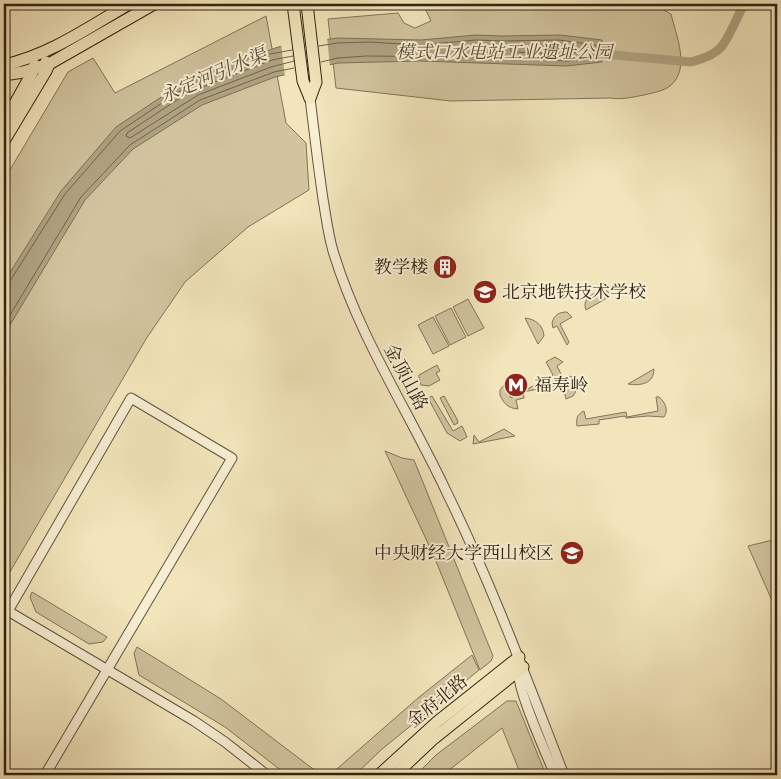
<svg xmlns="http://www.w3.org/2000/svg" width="781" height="779" viewBox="0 0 781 779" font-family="'Libre Caslon Text','Noto Serif SC',serif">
<rect width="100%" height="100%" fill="#f2e5bb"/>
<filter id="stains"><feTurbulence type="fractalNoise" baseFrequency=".004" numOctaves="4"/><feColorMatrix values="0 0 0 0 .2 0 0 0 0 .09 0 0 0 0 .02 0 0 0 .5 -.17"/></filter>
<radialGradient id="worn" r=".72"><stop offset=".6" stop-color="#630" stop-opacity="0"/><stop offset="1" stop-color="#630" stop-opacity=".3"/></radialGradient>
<!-- green -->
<g fill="#d1c49e" stroke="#817458">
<path d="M423,4H653L671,14C676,35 691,69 670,86C664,91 652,93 644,95C633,97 622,100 610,98L451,101L336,88L328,19L398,13L404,23L415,28L431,21Z"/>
<polygon points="266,16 286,123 306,143 309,190 248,227 185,282 146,339 4,582 4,180 68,72 93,58 115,93"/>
<path d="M599,291H607L612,295L586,310C582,299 591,295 599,291Z"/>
<polygon points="468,299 484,328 468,336 453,307"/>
<polygon points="451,308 466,337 450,345 435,316"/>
<path d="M567,312L572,317L560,324L569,342L567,345L557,326L553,328L552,323C554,315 559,312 567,312Z"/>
<polygon points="433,317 449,346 433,354 418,325"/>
<path d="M525,318C535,319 543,325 544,336L538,344Z"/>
<path d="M555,357L563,362L557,366L564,380L571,376C576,384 579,388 573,396L566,399L564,391H560L558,385L523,392L524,398L516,400L518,409C508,408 504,404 500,395V390L504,385L511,398L553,375L546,362Z"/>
<polygon points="437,365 440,371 436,373 440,380 429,386 421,385 419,380 419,375"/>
<path d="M654,369C654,384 640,386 628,384Z"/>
<polygon points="432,396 453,431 462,426 467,437 460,441 447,433 428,398"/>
<polygon points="444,396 457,419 458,423 454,425 440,398"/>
<path d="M656,397H659C665,402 669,410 664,417L648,416L626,418L625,416L599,420V424L577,426C576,419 577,414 584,411L586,419L626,412L627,417L658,411Z"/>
<polygon points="504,429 515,436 473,444 474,435 479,442"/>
<polygon points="385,451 402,458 414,460 493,656 491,661 480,670 433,554"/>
<polygon points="777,539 777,612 748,546"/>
<polygon points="32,592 107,637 103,642 89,644 36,612 30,597"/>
<polygon points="137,647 221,699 321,775 287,775 225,727 139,675 134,653"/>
<polygon points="472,655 479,670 381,750 355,775 330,775 418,698"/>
<polygon points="507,701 516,701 546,775 521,775 502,728 443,775 416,775 436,755"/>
</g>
<!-- water -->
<polygon fill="#b0a382" stroke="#7d7055" points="476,35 502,36 560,35 602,40 602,62 566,66 420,61 338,63 275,77 202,105 133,149 85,200 4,335 4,282 61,191 116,127 184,82 278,47 337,38 421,40"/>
<!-- pier -->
<polygon fill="#f2e5bb" points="327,37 330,67 285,77 281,44"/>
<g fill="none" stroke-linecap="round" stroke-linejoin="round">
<!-- shore -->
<g stroke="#70634a" stroke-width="1">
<polyline points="319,46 337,43 368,42 421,45 476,40 502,41 559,40 595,45 597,47 596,58 566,61 488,57 366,56 338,58 321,62"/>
<polygon points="559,46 576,49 577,52 566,54 512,52 510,50 512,47"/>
<polyline points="293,56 272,60 189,92 127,133 126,136 130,138 198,95 271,67 294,61"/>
<polyline points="4,284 10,281 65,194 120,131 186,87 270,54 292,50"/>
<polyline points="4,325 81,197 130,145 200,100 274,72 294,68"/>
</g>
<!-- canal -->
<path stroke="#b0a382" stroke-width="9" d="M592,53L691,62C701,59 715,55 722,46C730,36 738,15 744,4"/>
<!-- minor casing -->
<g stroke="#61543c" stroke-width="11">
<g id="minor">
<path d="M310,98C314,131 318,165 323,199C326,216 328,234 333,251C359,337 409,412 447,493C492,585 527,680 564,775"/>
<polyline points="8,611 194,721 225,742 267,775"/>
<polyline points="4,618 131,398 232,458 45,775"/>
<path d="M518,667C516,688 546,753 555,775"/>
</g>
</g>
<!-- major casing -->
<g stroke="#312312" stroke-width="13">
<g id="major">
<polyline points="293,4 303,81 310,98"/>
<polyline points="307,4 316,82 310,98"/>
<path d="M4,65C50,55 89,27 129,4"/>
<polyline points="4,75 23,72 49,64 154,4"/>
<polyline points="4,123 31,75 35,65"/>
<polyline points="4,141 46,71 49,64 46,62"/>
<polyline points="379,775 437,722 519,657"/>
<polyline points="395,775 432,740 523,667"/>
</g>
</g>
<!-- minor -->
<use href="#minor" stroke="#f7eed3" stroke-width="9"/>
<!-- major -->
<use href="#major" stroke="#f2e5bb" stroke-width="11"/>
</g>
<!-- icons -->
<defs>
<g id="building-disc" transform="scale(1.25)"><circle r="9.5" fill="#8f2418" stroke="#f7eed3"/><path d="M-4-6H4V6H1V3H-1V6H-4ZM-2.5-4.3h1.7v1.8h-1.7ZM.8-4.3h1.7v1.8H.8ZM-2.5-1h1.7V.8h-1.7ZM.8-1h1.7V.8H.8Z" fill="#fff"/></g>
<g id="school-disc" transform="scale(1.25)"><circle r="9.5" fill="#8f2418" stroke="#f7eed3"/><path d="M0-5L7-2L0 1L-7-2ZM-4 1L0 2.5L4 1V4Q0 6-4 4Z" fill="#fff"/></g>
<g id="metro-disc" transform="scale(1.25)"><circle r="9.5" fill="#8f2418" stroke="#f7eed3"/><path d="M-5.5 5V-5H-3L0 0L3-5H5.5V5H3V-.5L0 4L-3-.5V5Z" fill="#fff"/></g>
<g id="university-disc" transform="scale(1.25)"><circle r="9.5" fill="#8f2418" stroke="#f7eed3"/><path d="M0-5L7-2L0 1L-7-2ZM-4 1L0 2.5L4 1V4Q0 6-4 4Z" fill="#fff"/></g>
</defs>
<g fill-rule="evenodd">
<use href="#building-disc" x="445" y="267"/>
<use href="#school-disc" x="485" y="292"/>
<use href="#metro-disc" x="516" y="385"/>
<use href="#university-disc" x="572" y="553"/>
</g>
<g text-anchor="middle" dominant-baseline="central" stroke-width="4" stroke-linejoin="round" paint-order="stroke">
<!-- park labels -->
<g font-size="18" font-style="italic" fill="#594b35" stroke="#f7eed3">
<text x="504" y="52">模式口水电站工业遗址公园</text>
</g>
<!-- poi labels -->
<g font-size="18" fill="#312312" stroke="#f7eed3" text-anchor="end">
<text x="428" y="267">教学楼</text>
<text x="502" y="292" text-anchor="start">北京地铁技术学校</text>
<text x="534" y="385" text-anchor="start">福寿岭</text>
<text x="554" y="553">中央财经大学西山校区</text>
</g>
<!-- street labels -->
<g font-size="18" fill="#312312" stroke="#f7eed3">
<text transform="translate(406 377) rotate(62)">金顶山路</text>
<text transform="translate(437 701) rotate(-39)">金府北路</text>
</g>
<!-- water labels -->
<g font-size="19" font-style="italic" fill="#5d5039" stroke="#f7eed3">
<text transform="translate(213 75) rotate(-23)">永定河引水渠</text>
</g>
</g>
<!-- margin -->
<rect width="781" height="779" fill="none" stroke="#f2e5bb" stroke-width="20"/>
<rect x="5" y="5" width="771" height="769" fill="none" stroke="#312312" stroke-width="2.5"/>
<rect x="10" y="10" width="761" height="759" fill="none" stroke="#312312"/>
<rect width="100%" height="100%" filter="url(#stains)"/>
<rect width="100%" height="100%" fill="url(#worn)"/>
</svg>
